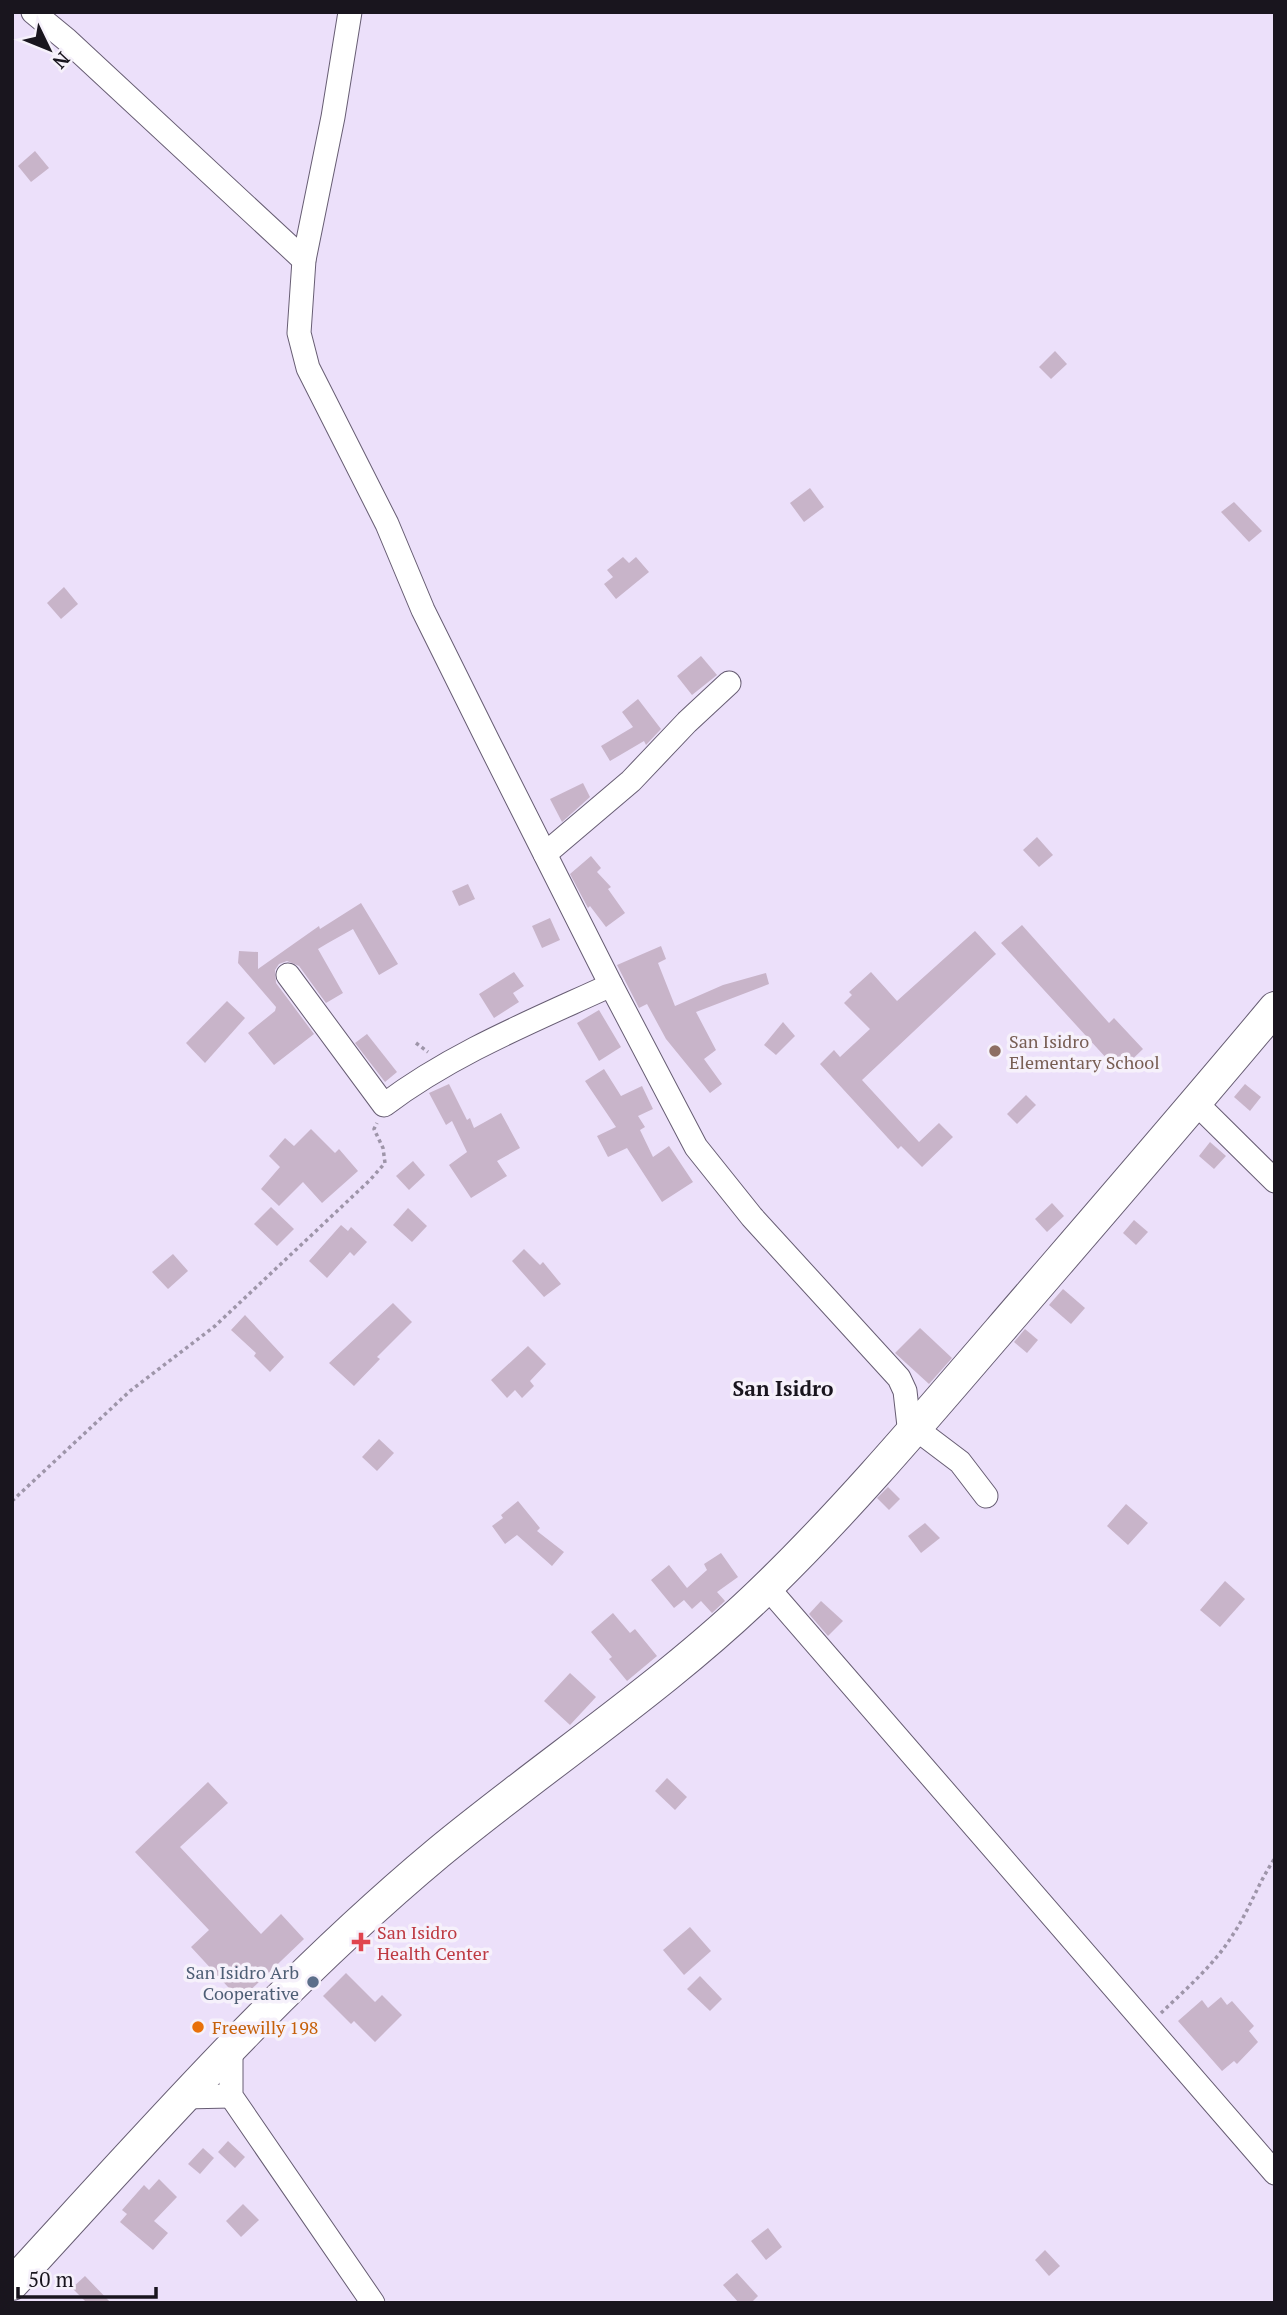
<svg xmlns="http://www.w3.org/2000/svg" width="1287" height="2315" viewBox="0 0 1287 2315" font-family="'PT Serif',serif">
<rect width="100%" height="100%" fill="#ece0fa"/>
<!-- building -->
<g fill="#c8b4c9">
<polygon points="35,151 49,168 31,182 18,166"/>
<polygon points="1055,351 1067,364 1051,379 1039,367"/>
<polygon points="810,488 824,507 804,522 790,503"/>
<polygon points="1234,502 1262,531 1249,542 1221,512"/>
<polygon points="623,557 629,563 636,557 649,572 616,599 604,584 613,577 607,570"/>
<polygon points="64,587 78,604 61,619 47,603"/>
<polygon points="701,656 717,675 692,695 677,676"/>
<polygon points="638,699 661,729 646,745 644,741 610,761 601,746 633,727 622,712"/>
<polygon points="583,783 590,797 562,822 550,799"/>
<polygon points="1037,837 1053,855 1039,867 1023,850"/>
<polygon points="591,856 601,868 597,872 611,887 608,889 625,913 606,927 590,906 588,908 570,874"/>
<polygon points="468,884 475,899 459,906 452,891"/>
<polygon points="361,903 398,964 379,975 353,929 328,943 318,949 343,993 326,1003 299,966 287,961 279,964 275,970 276,983 314,1034 274,1065 248,1033 275,1011 276,1007 238,963 239,951 258,952 258,969 319,926 320,929"/>
<polygon points="550,918 560,940 542,948 532,926"/>
<polygon points="1022,925 1109,1023 1114,1018 1143,1049 1119,1072 1001,943"/>
<polygon points="975,931 996,954 862,1080 919,1142 939,1123 953,1137 922,1167 901,1146 898,1149 820,1064 834,1050 840,1057 870,1029 844,1003 852,995 849,992 871,972 897,1001"/>
<polygon points="661,946 666,959 658,963 675,1006 723,985 766,973 769,984 696,1012 716,1050 704,1059 722,1084 710,1093 666,1039 647,1004 639,1008 617,965"/>
<polygon points="514,972 524,986 513,993 519,1002 494,1018 479,994"/>
<polygon points="227,1001 245,1018 205,1063 186,1043"/>
<polygon points="599,1010 621,1047 599,1061 577,1023"/>
<polygon points="783,1022 795,1036 776,1055 764,1045"/>
<polygon points="367,1034 397,1072 385,1082 355,1043"/>
<polygon points="604,1069 621,1096 642,1086 653,1109 638,1116 645,1127 640,1130 653,1157 669,1146 693,1182 662,1202 627,1148 608,1157 597,1136 616,1127 585,1081"/>
<polygon points="449,1084 467,1120 470,1118 474,1128 501,1113 520,1148 497,1161 507,1176 471,1198 449,1165 467,1152 452,1121 446,1125 429,1093"/>
<polygon points="1245,1084 1261,1097 1250,1111 1234,1097"/>
<polygon points="1026,1095 1036,1105 1017,1124 1007,1114"/>
<polygon points="311,1129 335,1153 339,1149 358,1171 322,1203 303,1182 279,1206 261,1189 280,1167 269,1156 285,1138 294,1146"/>
<polygon points="1210,1142 1226,1156 1214,1169 1199,1156"/>
<polygon points="413,1161 425,1175 409,1190 396,1176"/>
<polygon points="1052,1203 1064,1216 1047,1232 1035,1219"/>
<polygon points="271,1207 294,1229 277,1246 254,1224"/>
<polygon points="408,1208 427,1226 412,1242 393,1225"/>
<polygon points="1134,1220 1148,1232 1136,1245 1123,1233"/>
<polygon points="341,1225 348,1231 351,1227 367,1242 354,1256 350,1252 327,1278 309,1261"/>
<polygon points="524,1249 540,1265 543,1262 561,1284 544,1297 512,1261"/>
<polygon points="173,1254 188,1271 168,1289 152,1272"/>
<polygon points="1063,1289 1085,1308 1071,1324 1049,1305"/>
<polygon points="393,1303 412,1322 377,1357 380,1359 354,1386 329,1363"/>
<polygon points="245,1315 284,1357 270,1372 254,1356 256,1353 231,1330"/>
<polygon points="920,1328 952,1358 929,1384 895,1353"/>
<polygon points="1025,1329 1038,1340 1027,1353 1014,1342"/>
<polygon points="528,1346 546,1364 530,1381 534,1386 522,1398 515,1390 507,1398 491,1380"/>
<polygon points="379,1439 394,1453 377,1471 362,1457"/>
<polygon points="888,1487 900,1499 889,1510 877,1498"/>
<polygon points="518,1501 540,1528 537,1531 564,1552 552,1566 517,1535 505,1544 492,1526 503,1518 501,1515"/>
<polygon points="1126,1504 1148,1523 1128,1545 1107,1526"/>
<polygon points="925,1523 940,1538 921,1553 908,1536"/>
<polygon points="721,1553 738,1577 717,1592 725,1601 712,1613 701,1601 692,1609 684,1600 674,1608 651,1580 669,1565 687,1588 707,1570 704,1564"/>
<polygon points="1225,1581 1245,1599 1220,1627 1200,1610"/>
<polygon points="821,1601 843,1621 828,1636 809,1614"/>
<polygon points="613,1613 630,1633 635,1629 657,1656 627,1681 609,1659 612,1657 591,1632"/>
<polygon points="570,1673 596,1697 570,1725 544,1701"/>
<polygon points="667,1778 687,1797 675,1810 655,1791"/>
<polygon points="208,1782 228,1803 180,1847 261,1934 281,1914 304,1939 240,2000 191,1947 209,1930 135,1852"/>
<polygon points="690,1927 711,1951 684,1975 663,1950"/>
<polygon points="346,1973 375,2002 382,1995 402,2015 375,2042 354,2021 351,2024 323,1996"/>
<polygon points="700,1976 722,1999 710,2011 687,1989"/>
<polygon points="1221,1997 1227,2005 1232,2001 1254,2026 1249,2031 1258,2042 1237,2064 1234,2061 1222,2071 1178,2021 1202,2000 1208,2008"/>
<polygon points="228,2141 245,2157 235,2168 218,2152"/>
<polygon points="203,2148 214,2158 200,2174 188,2164"/>
<polygon points="159,2179 177,2197 154,2221 168,2233 153,2250 120,2222 127,2214 122,2210 144,2185 149,2190"/>
<polygon points="243,2204 259,2220 241,2237 226,2221"/>
<polygon points="768,2228 782,2247 766,2260 751,2241"/>
<polygon points="1045,2250 1060,2266 1049,2276 1035,2260"/>
<polygon points="737,2273 758,2296 751,2303 739,2303 723,2285"/>
<polygon points="85,2276 111,2303 87,2303 72,2288"/>
</g>
<g fill="none" stroke-linecap="round" stroke-linejoin="round">
<!-- street casing -->
<g stroke="#675d73" stroke-width="25">
<g id="street">
<polyline points="33,12 67,40 304,260"/>
<polyline points="350,12 333,117 304,260 299,333 308,368 387,524 423,610 488,741 611,985 696,1147 752,1217 899,1378 905,1391 910,1435"/>
<polyline points="545,854 631,781 687,722 729,683"/>
<path d="M288,975L384,1105C453,1053 533,1021 611,985"/>
<polyline points="1196,1103 1275,1181"/>
<polyline points="915,1428 960,1462 986,1496"/>
<polyline points="767,1587 1275,2173"/>
<polyline points="231,2046 231,2096 373,2303"/>
<polyline points="183,2097 231,2096"/>
</g>
</g>
<!-- secondary casing -->
<g stroke="#675d73" stroke-width="34">
<path id="secondary" d="M12,2284C149,2135 282,1983 438,1853C547,1763 667,1685 768,1586C850,1506 924,1418 999,1331C1091,1224 1184,1117 1275,1008"/>
</g>
<!-- path -->
<g stroke="#9e95a9" stroke-width="3.5" stroke-dasharray="3.5 3.5" stroke-linecap="butt">
<polyline points="416,1043 428,1052"/>
<polyline points="12,1501 130,1391 215,1326 370,1180 385,1163 383,1148 374,1129 377,1123"/>
<path d="M1161,2013C1185,1990 1214,1965 1232,1936C1249,1911 1258,1883 1275,1858"/>
</g>
<!-- street -->
<use href="#street" stroke="#fff" stroke-width="23"/>
<!-- secondary -->
<use href="#secondary" stroke="#fff" stroke-width="32"/>
</g>
<!-- markers -->
<circle fill="#8d6e63" stroke="#f6f1fb" stroke-width="2.5" cx="995" cy="1051" r="7"/>
<path fill="#e0444e" stroke="#f6f1fb" stroke-width="2.5" d="M357.5 1931.5h7v7h7v7h-7v7h-7v-7h-7v-7h7z"/>
<circle fill="#5c6f8a" stroke="#f6f1fb" stroke-width="2.5" cx="313" cy="1982" r="7"/>
<circle fill="#e8710a" stroke="#f6f1fb" stroke-width="2.5" cx="198" cy="2027" r="7"/>
<g text-anchor="middle" dominant-baseline="central" stroke-width="7" stroke-linejoin="round" paint-order="stroke">
<!-- education labels -->
<g font-size="18" fill="#785e54" stroke="#f6f1fb" text-anchor="start">
<text x="1009" y="1041">San Isidro<tspan x="1009" dy="21">Elementary School</tspan></text>
</g>
<!-- health labels -->
<g font-size="18" fill="#be3a42" stroke="#f6f1fb" text-anchor="start">
<text x="377" y="1932">San Isidro<tspan x="377" dy="21">Health Center</tspan></text>
</g>
<!-- service labels -->
<g font-size="18" fill="#4e5e75" stroke="#f6f1fb" text-anchor="end">
<text x="299" y="1972">San Isidro Arb<tspan x="299" dy="21">Cooperative</tspan></text>
</g>
<!-- food labels -->
<g font-size="18" fill="#c56008" stroke="#f6f1fb" text-anchor="start">
<text x="212" y="2027">Freewilly 198</text>
</g>
<!-- quarter labels -->
<g font-size="21" font-weight="bold" fill="#19151e" stroke="#f6f1fb">
<text x="783" y="1388">San Isidro</text>
</g>
</g>
<!-- border -->
<rect width="1287" height="2315" fill="none" stroke="#19151e" stroke-width="28"/>
<!-- north arrow -->
<g transform="translate(49 49) rotate(133)" stroke="#f6f1fb" stroke-width="5" paint-order="stroke">
<path d="M0-5L12 26L0 18L-12 26Z" fill="#19151e"/>
<text y="-10" font-size="19" font-weight="bold" text-anchor="middle" fill="#19151e">N</text>
</g>
<!-- scale -->
<path d="M18 2287v10h138v-10" fill="none" stroke="#19151e" stroke-width="3.5"/>
<text x="28" y="2287" font-size="21" fill="#19151e" stroke="#f6f1fb" stroke-width="5" paint-order="stroke">50 m</text>
</svg>
